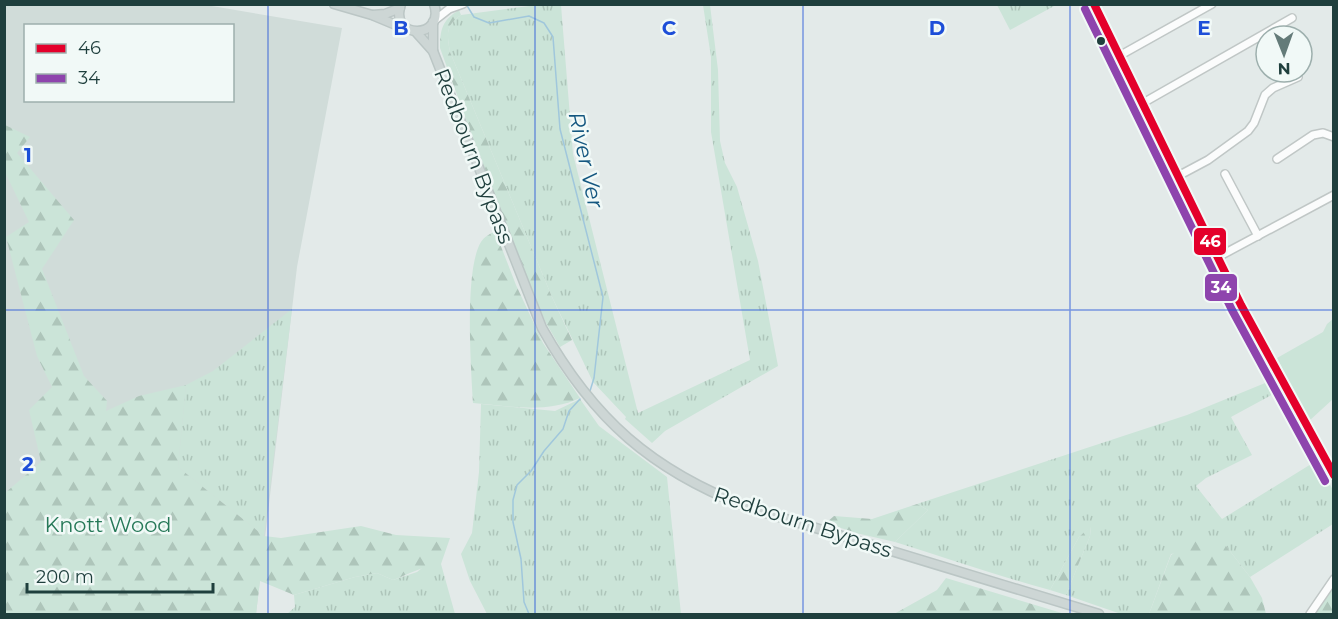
<svg xmlns="http://www.w3.org/2000/svg" width="1338" height="619" viewBox="0 0 1338 619" font-family="Montserrat,sans-serif">
<defs>
<pattern id="grass-tufts" width="24" height="20" patternUnits="userSpaceOnUse" patternTransform="scale(1.5)"><rect width="24" height="20" fill="#cbe4d8"/><path d="M3 7l-1-3M5 7V3M7 7l1-3M15 17l-1-3M17 17v-4M19 17l1-3" fill="none" stroke="#aec5ba"/></pattern>
<pattern id="forest-firs" width="22" height="20" patternUnits="userSpaceOnUse" patternTransform="scale(1.5)"><rect width="22" height="20" fill="#cbe4d8"/><path d="M5 1l3.5 6h-7zM16 11l3.5 6h-7z" fill="#aec5ba"/></pattern>
</defs>
<rect width="100%" height="100%" fill="#e3eae9"/>
<!-- built -->
<path fill="#d0dcd9" fill-rule="evenodd" d="M200,4L342,28L297,267L256,614H5L4,5ZM26,26H232V100H26Z"/>
<!-- grass -->
<g fill="url(#grass-tufts)">
<path d="M537,5H561L573,154L638,413L750,360L711,132V57L703,5H710L718,70L720,141L725,163L737,187L758,261L778,366L665,431L652,443L625,419L626,417L593,382L552,297L450,52C447,34 445,26 461,15Z"/>
<polygon points="997,5 1056,5 1010,30"/>
<polygon points="292,309 264,536 178,467 186,385 213,371"/>
<path d="M1270,381L1275,393L1231,417L1252,455L1206,478L1196,486L1222,519L1316,461L1333,490V524L1250,577L1226,546L1171,554L1149,614H1121L1066,595L1090,536L1091,527L1079,537L1050,590C998,576 947,558 895,542L928,510L917,504L1187,415Z"/>
<polygon points="580,399 599,426 667,477 681,614 487,614 470,581 461,554 472,533 479,472 481,404 555,411"/>
<polygon points="427,564 441,564 455,614 287,614 295,607 294,595 355,577 377,573 393,580 417,572"/>
</g>
<!-- forest -->
<g fill="url(#forest-firs)">
<path d="M459,10L461,15C445,26 447,34 450,52L552,297L572,340L560,347L546,323L513,249L440,48C440,30 442,20 459,10Z"/>
<path d="M5,125L30,137L17,153L74,220L42,269L84,376L107,401L106,411L139,396L186,385L178,467L264,536L281,538L361,526L396,535L450,538L441,564C424,565 410,574 393,580L377,573L355,577L294,595L260,581L256,614H5V493L41,462L29,410L52,387L37,356L6,237L29,222L5,172Z"/>
<path d="M495,231L516,285L543,343L580,398C546,414 509,406 473,403C471,369 464,269 481,242C484,237 490,234 495,231Z"/>
<polygon points="917,504 928,510 895,542 856,533 826,523 834,516 872,519"/>
<polygon points="1091,526 1090,536 1066,595 1050,590 1079,537"/>
<polygon points="1196,539 1216,539 1226,546 1250,577 1262,598 1266,614 1149,614 1171,555"/>
<polygon points="946,578 1065,614 894,614 937,590"/>
<polygon points="1333,587 1333,614 1315,614"/>
</g>
<!-- green -->
<polygon fill="#cbe4d8" points="1333,319 1333,399 1309,421 1277,358 1323,332 1327,324"/>
<g fill="none" stroke-linecap="round" stroke-linejoin="round">
<!-- stream -->
<g stroke="#a0c7dc" stroke-width="1.5">
<polyline points="466,4 474,17 489,23 529,16 544,23 553,37 560,129 603,297 594,378 590,391"/>
<polyline points="529,614 524,602 521,559 513,522 513,500 517,485 531,471 544,451 563,429 569,411 580,399"/>
</g>
<!-- minor casing -->
<g stroke="#c0c7c6" stroke-width="10">
<g id="minor">
<polyline points="1094,4 1241,305 1334,476"/>
<polyline points="435,20 449,9 463,4"/>
<polyline points="1119,56 1212,4"/>
<polyline points="1143,103 1292,18"/>
<polyline points="1277,159 1313,135 1323,133 1334,137"/>
<polyline points="1225,174 1258,236"/>
<polyline points="1178,176 1208,160 1248,131 1254,123 1265,95 1273,88 1298,77"/>
<polyline points="1218,257 1334,195"/>
<polyline points="1310,614 1334,579"/>
</g>
</g>
<!-- major casing -->
<g stroke="#bbc6c5" stroke-width="11">
<g id="major">
<polyline points="334,4 372,15 396,25 405,27"/>
<path d="M401,4C388,40 446,40 434,4"/>
<polyline points="373,15 385,14 400,8"/>
<polyline points="433,22 433,51"/>
<path d="M416,32L433,51L542,328C593,419 652,471 750,508L1099,614"/>
</g>
</g>
<!-- minor -->
<use href="#minor" stroke="#fbfcfc" stroke-width="7"/>
<!-- major -->
<use href="#major" stroke="#cdd6d5" stroke-width="8"/>
<!-- bus-1 casing -->
<g stroke="#f1f9f7" stroke-width="12">
<polyline id="bus-1" points="1094,4 1241,305 1334,475"/>
</g>
<!-- bus-2 casing -->
<g stroke="#f1f9f7" stroke-width="12">
<polyline id="bus-2" points="1085,9 1232,310 1325,481"/>
</g>
<!-- bus-1 -->
<use href="#bus-1" stroke="#e4002b" stroke-width="8"/>
<!-- bus-2 -->
<use href="#bus-2" stroke="#8e44ad" stroke-width="8"/>
</g>
<!-- grid -->
<path fill="none" stroke="#1d4ed8" stroke-width="1.5" stroke-opacity="0.55" d="M268,4V614M535,4V614M803,4V614M1070,4V614M4,310H1334"/>
<!-- markers -->
<circle fill="#1f3f3d" stroke="#f1f9f7" stroke-width="2" cx="1101" cy="41" r="5"/>
<g text-anchor="middle" dominant-baseline="central" stroke-width="5" stroke-linejoin="round" paint-order="stroke">
<!-- street labels -->
<g font-size="21" fill="#1f3f3d" stroke="#f1f9f7">
<text transform="translate(474 156) rotate(69)">Redbourn Bypass</text>
<text transform="translate(803 522) rotate(18)">Redbourn Bypass</text>
</g>
<!-- park labels -->
<g font-size="21" fill="#267958" stroke="#f1f9f7">
<text x="108" y="524">Knott Wood</text>
</g>
<!-- water labels -->
<g font-size="22" font-style="italic" fill="#145780" stroke="#f1f9f7">
<text transform="translate(586 160) rotate(78)">River Ver</text>
</g>
</g>
<g font-size="20" text-anchor="middle" font-weight="bold" fill="#1d4ed8" stroke="#f1f9f7" stroke-width="5" stroke-linejoin="round" paint-order="stroke">
<text x="401" y="35">B</text>
<text x="669" y="35">C</text>
<text x="937" y="35">D</text>
<text x="1204" y="35">E</text>
<text x="28" y="162">1</text>
<text x="28" y="471">2</text>
</g>
<g stroke="#f1f9f7" stroke-width="2">
<rect x="1193" y="227" width="34" height="29" rx="6" fill="#e4002b"/>
<rect x="1204" y="273" width="34" height="29" rx="6" fill="#8e44ad"/>
</g>
<g font-size="16" text-anchor="middle" font-weight="bold" fill="#fff">
<text x="1210" y="247">46</text>
<text x="1221" y="293">34</text>
</g>
<!-- border -->
<rect width="1338" height="619" fill="none" stroke="#1f3f3d" stroke-width="12"/>
<!-- legend -->
<rect x="24" y="24" width="210" height="78" fill="#f1f9f7" stroke="#9dafad" stroke-width="1.5"/>
<rect x="36" y="44" width="30" height="9" fill="#e4002b" stroke="#9dafad" stroke-width="1.5"/>
<text x="78" y="54" font-size="18" fill="#1f3f3d">46</text>
<rect x="36" y="74" width="30" height="9" fill="#8e44ad" stroke="#9dafad" stroke-width="1.5"/>
<text x="78" y="84" font-size="18" fill="#1f3f3d">34</text>
<!-- north arrow -->
<g transform="translate(1284 54) rotate(179)"><circle r="28" fill="#f1f9f7" stroke="#9dafad" stroke-width="1.5"/>
<path d="M0-4.5L10 22L0 15L-10 22Z" fill="#647b79"/>
<text y="-9" font-size="16" font-weight="bold" text-anchor="middle" fill="#1f3f3d">N</text>
</g>
<!-- scale -->
<path d="M27 583v9h186v-9" fill="none" stroke="#1f3f3d" stroke-width="3"/>
<text x="36" y="583" font-size="18" fill="#1f3f3d" stroke="#f1f9f7" stroke-width="4.5" paint-order="stroke">200 m</text>
</svg>
